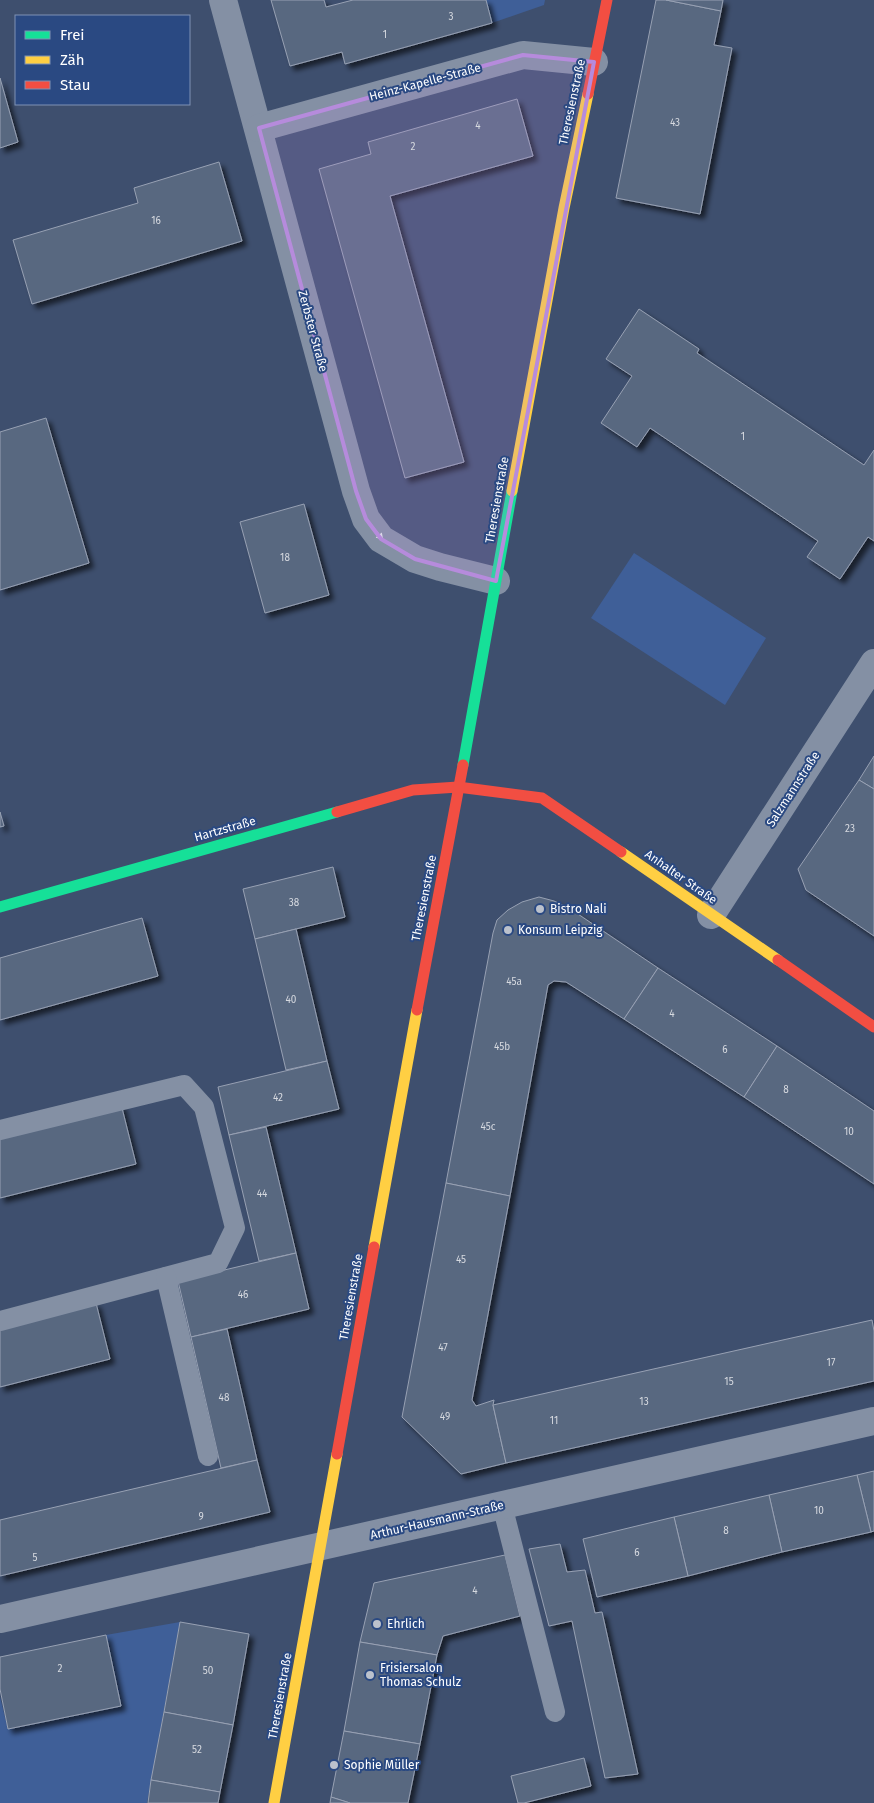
<svg xmlns="http://www.w3.org/2000/svg" width="874" height="1803" viewBox="0 0 874 1803" font-family="'Fira Sans',sans-serif">
<defs>
<filter id="shadow"><feDropShadow dx="4.5" dy="4.5" stdDeviation="2.5" flood-color="#0009"/></filter>
</defs>
<rect width="100%" height="100%" fill="#3e4f6e"/>
<!-- green -->
<g fill="#3f5f98">
<polygon points="486,0 545,0 544,5 492,23"/>
<polygon points="634,553 766,638 725,705 591,618"/>
<polygon points="180,1622 147,1803 0,1803 0,1697 8,1729 121,1706 106,1635"/>
</g>
<!-- building -->
<g fill="#596780" stroke="#97a1b3" filter="url(#shadow)">
<polygon points="271,0 324,0 326,7 353,0 486,0 492,23 345,64 342,52 290,66"/>
<polygon points="656,0 666,0 721,11 714,45 732,48 700,214 616,198"/>
<polygon points="666,0 723,0 721,11"/>
<polygon points="0,78 18,142 0,148"/>
<polygon points="517,99 533,156 390,196 464,462 405,478 319,169 371,154 368,142"/>
<polygon points="219,162 242,241 32,304 13,240 138,203 134,188"/>
<polygon points="639,309 699,349 697,353 864,465 874,450 874,541 868,537 840,579 807,557 818,541 650,428 637,447 601,423 632,376 606,359"/>
<polygon points="46,418 89,563 0,590 0,432"/>
<polygon points="304,504 329,595 265,613 240,522"/>
<polygon points="874,756 874,789 859,780"/>
<polygon points="859,780 874,789 874,936 806,890 798,869"/>
<polygon points="0,812 4,826 0,827"/>
<polygon points="333,867 345,917 255,939 243,889"/>
<polygon points="539,897 554,901 569,908 658,968 624,1019 566,982 554,981 548,985 510,1196 446,1183 493,933 497,920 508,910 522,902"/>
<polygon points="142,918 158,976 0,1020 0,958"/>
<polygon points="296,929 327,1061 286,1070 255,939"/>
<polygon points="658,968 777,1046 744,1097 624,1019"/>
<polygon points="777,1046 874,1111 874,1184 744,1097"/>
<polygon points="327,1061 339,1109 229,1135 218,1087"/>
<polygon points="121,1104 136,1164 0,1198 0,1134"/>
<polygon points="266,1127 296,1253 259,1261 229,1135"/>
<polygon points="446,1183 510,1196 472,1400 476,1406 494,1400 493,1405 506,1463 461,1474 402,1417"/>
<polygon points="296,1253 309,1309 191,1337 178,1281"/>
<polygon points="96,1303 110,1359 0,1387 0,1328"/>
<polygon points="872,1320 874,1331 874,1381 506,1463 493,1405"/>
<polygon points="227,1329 257,1460 221,1468 191,1337"/>
<polygon points="257,1460 270,1512 0,1576 0,1520"/>
<polygon points="874,1471 874,1531 871,1532 857,1475"/>
<polygon points="857,1475 871,1532 782,1552 769,1495"/>
<polygon points="769,1495 782,1552 688,1576 674,1517"/>
<polygon points="674,1517 688,1576 597,1597 583,1539"/>
<polygon points="560,1544 567,1572 585,1570 595,1613 602,1612 638,1774 605,1778 572,1621 549,1626 529,1549"/>
<polygon points="505,1555 520,1616 443,1636 437,1655 360,1642 374,1583"/>
<polygon points="180,1622 249,1634 233,1725 164,1712"/>
<polygon points="106,1635 121,1706 8,1729 0,1689 0,1657"/>
<polygon points="360,1642 437,1655 420,1744 344,1731"/>
<polygon points="164,1712 233,1725 220,1792 151,1780"/>
<polygon points="344,1731 420,1744 408,1803 350,1803 331,1797"/>
<polygon points="584,1758 591,1786 524,1803 518,1803 511,1776"/>
<polygon points="151,1780 220,1792 218,1803 148,1803"/>
<polygon points="331,1797 350,1803 330,1803"/>
</g>
<g fill="none" stroke-linecap="round" stroke-linejoin="round">
<!-- lane -->
<g stroke="#8490a4" stroke-width="20">
<polyline points="0,1130 184,1085 204,1107 235,1228 218,1263 0,1321"/>
<polyline points="166,1277 208,1456"/>
<polyline points="502,1505 555,1712"/>
</g>
<!-- street -->
<g stroke="#8490a4" stroke-width="28">
<polyline points="223,0 356,491 366,519 381,539 415,559 440,567 496,581"/>
<polyline points="259,128 523,55 594,62"/>
<polyline points="711,915 874,663"/>
<polyline points="0,1619 874,1421"/>
</g>
<!-- fast -->
<g stroke="#16e098" stroke-width="11">
<polyline points="463,765 512,491"/>
<polyline points="0,907 337,812"/>
</g>
<!-- slow -->
<g stroke="#ffcf43" stroke-width="11">
<polyline points="512,491 564,208 588,94"/>
<polyline points="621,852 778,960"/>
<polyline points="374,1247 417,1010"/>
<polyline points="274,1803 337,1454"/>
</g>
<!-- jam -->
<g stroke="#f24e42" stroke-width="11">
<polyline points="588,94 607,0"/>
<polyline points="337,812 413,790 458,787 542,798 621,852"/>
<polyline points="778,960 874,1027"/>
<polyline points="417,1010 463,765"/>
<polyline points="337,1454 374,1247"/>
</g>
</g>
<!-- one-way arrows -->
<defs><path id="oneway-solid" d="M-6-.8H1V-3.2L6.5 0L1 3.2V.8H-6Z" transform="scale(1.25)"/></defs>
<use fill="#e6e9ed" href="#oneway-solid" transform="translate(378 534) rotate(50)"/>
<!-- marked area -->
<path fill="#b68bdc" fill-opacity="0.2" stroke="#b68bdc" stroke-width="4" stroke-linejoin="round" d="M523,55L594,62L496,581L415,559L381,539L366,519L356,491L259,128Z"/>
<!-- markers -->
<g fill="#bbc1cc" stroke="#2a4982" stroke-width="2">
<circle cx="540" cy="909" r="5"/>
<circle cx="508" cy="930" r="5"/>
<circle cx="377" cy="1624" r="5"/>
<circle cx="370" cy="1675" r="5"/>
<circle cx="334" cy="1765" r="5"/>
</g>
<g text-anchor="middle" dominant-baseline="central" stroke-width="4" stroke-linejoin="round" paint-order="stroke">
<!-- number labels -->
<g font-size="10" fill="#d6d9df">
<text x="451" y="17">3</text>
<text x="385" y="35">1</text>
<text x="675" y="123">43</text>
<text x="478" y="126">4</text>
<text x="413" y="147">2</text>
<text x="156" y="221">16</text>
<text x="743" y="437">1</text>
<text x="285" y="558">18</text>
<text x="850" y="829">23</text>
<text x="294" y="903">38</text>
<text x="514" y="982">45a</text>
<text x="291" y="1000">40</text>
<text x="672" y="1014">4</text>
<text x="502" y="1047">45b</text>
<text x="725" y="1050">6</text>
<text x="786" y="1090">8</text>
<text x="278" y="1098">42</text>
<text x="488" y="1127">45c</text>
<text x="849" y="1132">10</text>
<text x="262" y="1194">44</text>
<text x="461" y="1260">45</text>
<text x="243" y="1295">46</text>
<text x="443" y="1348">47</text>
<text x="831" y="1363">17</text>
<text x="729" y="1382">15</text>
<text x="224" y="1398">48</text>
<text x="644" y="1402">13</text>
<text x="445" y="1417">49</text>
<text x="554" y="1421">11</text>
<text x="819" y="1511">10</text>
<text x="201" y="1517">9</text>
<text x="726" y="1531">8</text>
<text x="637" y="1553">6</text>
<text x="35" y="1558">5</text>
<text x="475" y="1591">4</text>
<text x="60" y="1669">2</text>
<text x="208" y="1671">50</text>
<text x="197" y="1750">52</text>
</g>
<!-- street labels -->
<g font-size="12" fill="#fff" stroke="#2a4982">
<text transform="translate(425 82) rotate(-15)">Heinz-Kapelle-Straße</text>
<text transform="translate(572 102) rotate(-78)">Theresienstraße</text>
<text transform="translate(313 331) rotate(75)">Zerbster Straße</text>
<text transform="translate(497 500) rotate(-80)">Theresienstraße</text>
<text transform="translate(793 789) rotate(-57)">Salzmannstraße</text>
<text transform="translate(225 829) rotate(-16)">Hartzstraße</text>
<text transform="translate(681 877) rotate(35)">Anhalter Straße</text>
<text transform="translate(424 898) rotate(-79)">Theresienstraße</text>
<text transform="translate(351 1297) rotate(-80)">Theresienstraße</text>
<text transform="translate(437 1520) rotate(-13)">Arthur-Hausmann-Straße</text>
<text transform="translate(280 1696) rotate(-80)">Theresienstraße</text>
</g>
<!-- poi labels -->
<g font-size="12" fill="#fff" stroke="#2a4982" text-anchor="start">
<text x="550" y="909">Bistro Nali</text>
<text x="518" y="930">Konsum Leipzig</text>
<text x="387" y="1624">Ehrlich</text>
<text x="380" y="1668">Frisiersalon<tspan x="380" dy="14">Thomas Schulz</tspan></text>
<text x="344" y="1765">Sophie Müller</text>
</g>
</g>
<!-- legend -->
<rect x="15" y="15" width="175" height="90" fill="#2a4982" stroke="#7f92b4"/>
<rect x="25" y="31" width="25" height="8" fill="#16e098" stroke="#7f92b4"/>
<text x="60" y="40" font-size="15" fill="#ffffff">Frei</text>
<rect x="25" y="56" width="25" height="8" fill="#ffcf43" stroke="#7f92b4"/>
<text x="60" y="65" font-size="15" fill="#ffffff">Zäh</text>
<rect x="25" y="81" width="25" height="8" fill="#f24e42" stroke="#7f92b4"/>
<text x="60" y="90" font-size="15" fill="#ffffff">Stau</text>
</svg>
